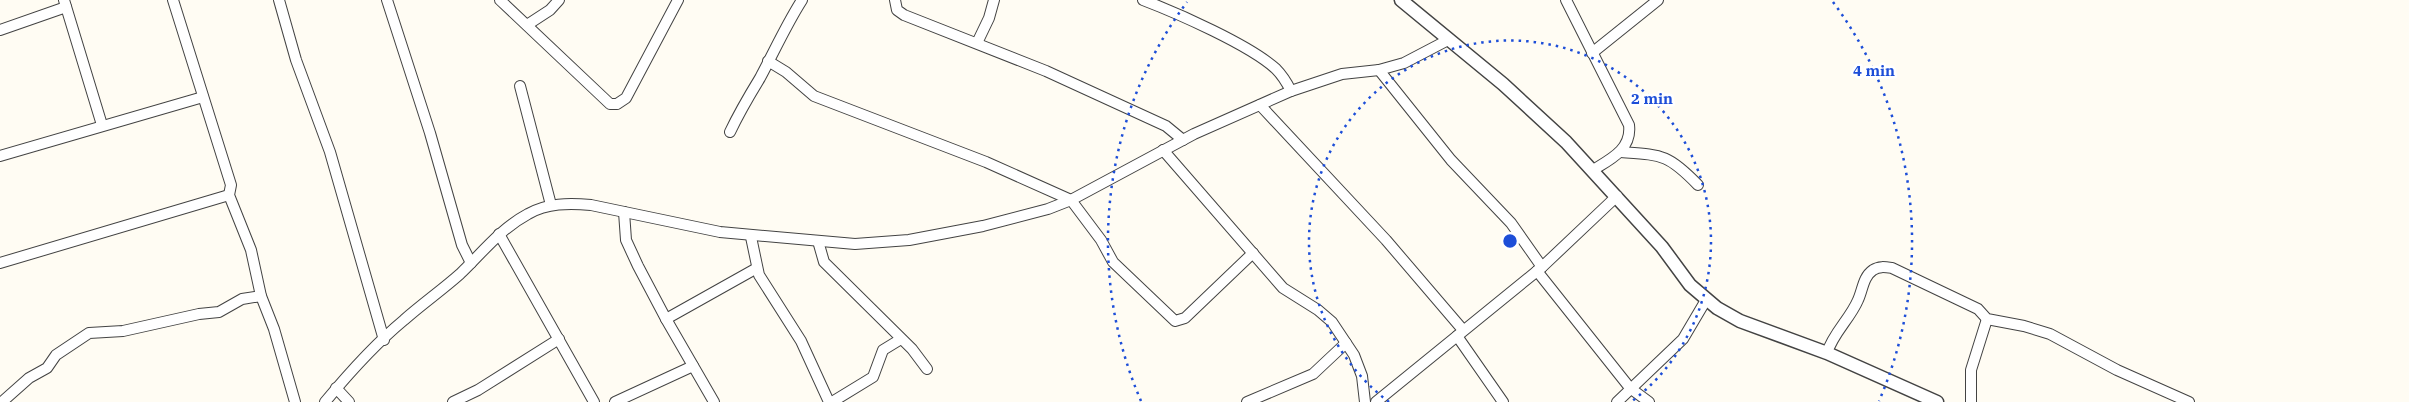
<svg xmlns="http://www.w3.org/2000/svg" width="2409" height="402" viewBox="0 0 2409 402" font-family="'IBM Plex Serif',serif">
<rect width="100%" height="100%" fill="#fffcf3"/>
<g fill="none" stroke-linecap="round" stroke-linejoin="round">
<!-- minor casing -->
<g stroke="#434343" stroke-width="12">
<g id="minor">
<polyline points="64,0 102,125"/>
<polyline points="173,0 231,185 229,195 251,250 261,296 274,329 295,402"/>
<polyline points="279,0 296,60 330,152 384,340"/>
<polyline points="387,0 430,133 462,245 471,263"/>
<polyline points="500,0 610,104 617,104 626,98 678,0"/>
<polyline points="895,0 897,10 904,15 1046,71 1166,126 1183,140"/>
<path d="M1143,0C1177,13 1250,45 1276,69C1283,76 1287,83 1291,91"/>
<path d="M1566,0L1629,125C1632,149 1611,159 1593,170"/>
<polyline points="527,25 550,10 559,0"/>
<polyline points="0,30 66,7"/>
<polyline points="977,43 989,18 994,0"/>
<polyline points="1592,53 1658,0"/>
<polyline points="768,61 786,72 814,96 986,162 1071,200 1101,240 1113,262 1175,321 1185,318 1253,253"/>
<polyline points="1379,70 1451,160 1511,223 1542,267"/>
<polyline points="520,86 551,205"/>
<polyline points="1260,105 1386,240 1463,330"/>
<path d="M730,132C739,113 749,96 760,78C774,52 786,25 802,0"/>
<polyline points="1163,150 1283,288 1318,310 1332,322 1354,355 1362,376 1365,402"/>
<path d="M1621,152C1662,155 1668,154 1698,185"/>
<polyline points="0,156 203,97"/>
<polyline points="624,212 626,240 638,266 666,319 714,402"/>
<polyline points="499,234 594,402"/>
<polyline points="751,237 759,275 801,341 829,402"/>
<polyline points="818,241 824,262 912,349 927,369"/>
<polyline points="0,263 229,195"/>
<polyline points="1537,271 1630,388 1649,402"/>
<polyline points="666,319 757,268"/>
<polyline points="1457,336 1503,402"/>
<path d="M1827,353C1833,333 1850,319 1858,300C1863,289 1863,277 1873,270C1879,266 1885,267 1892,268L1978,309L1987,319L2024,326L2050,334L2117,370L2189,402"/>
<polyline points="336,388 349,402"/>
<polyline points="2,402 29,378 47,368 56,355 89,333 123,331 199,314 219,312 242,299 261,296"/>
<path d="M325,402C349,373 375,344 404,320C422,304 442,290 460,274C482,253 500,229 528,214C547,203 569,203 591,205L720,232L855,244L909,240L983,226L1048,209L1071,200L1194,134L1291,91L1342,74L1379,70L1404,63L1448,40"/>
<polyline points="453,402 478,390 559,339"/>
<polyline points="615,402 693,366"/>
<polyline points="832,402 873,377 883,350 901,339"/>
<polyline points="1247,402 1313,374 1346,343"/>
<polyline points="1376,402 1542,267 1617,196"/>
<polyline points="1617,402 1683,339 1706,300"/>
<polyline points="1971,402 1971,370 1987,319"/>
</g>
</g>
<!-- tertiary casing -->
<g stroke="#434343" stroke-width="15">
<polyline id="tertiary" points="1401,0 1503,84 1566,142 1662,247 1690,285 1717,308 1740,321 1827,353 1937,402"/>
</g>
<!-- minor -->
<use href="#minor" stroke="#fff" stroke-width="10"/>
<!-- tertiary -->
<use href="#tertiary" stroke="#fff" stroke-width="12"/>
</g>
<!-- distance rings -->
<g fill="none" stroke="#1d4ed8" stroke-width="2.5" stroke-dasharray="2.5 5">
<path d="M1389 402A201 201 0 1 1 1631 402"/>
<path d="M1141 401A402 402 0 0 1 1187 2M1833 2A402 402 0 0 1 1879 401"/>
</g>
<circle cx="1510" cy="241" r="8" fill="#1d4ed8" stroke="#fff" stroke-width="2.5"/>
<g font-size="15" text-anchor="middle" font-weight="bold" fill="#1d4ed8" stroke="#fff" stroke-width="5" stroke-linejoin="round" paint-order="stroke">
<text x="1874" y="76">4 min</text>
<text x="1652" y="104">2 min</text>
</g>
</svg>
